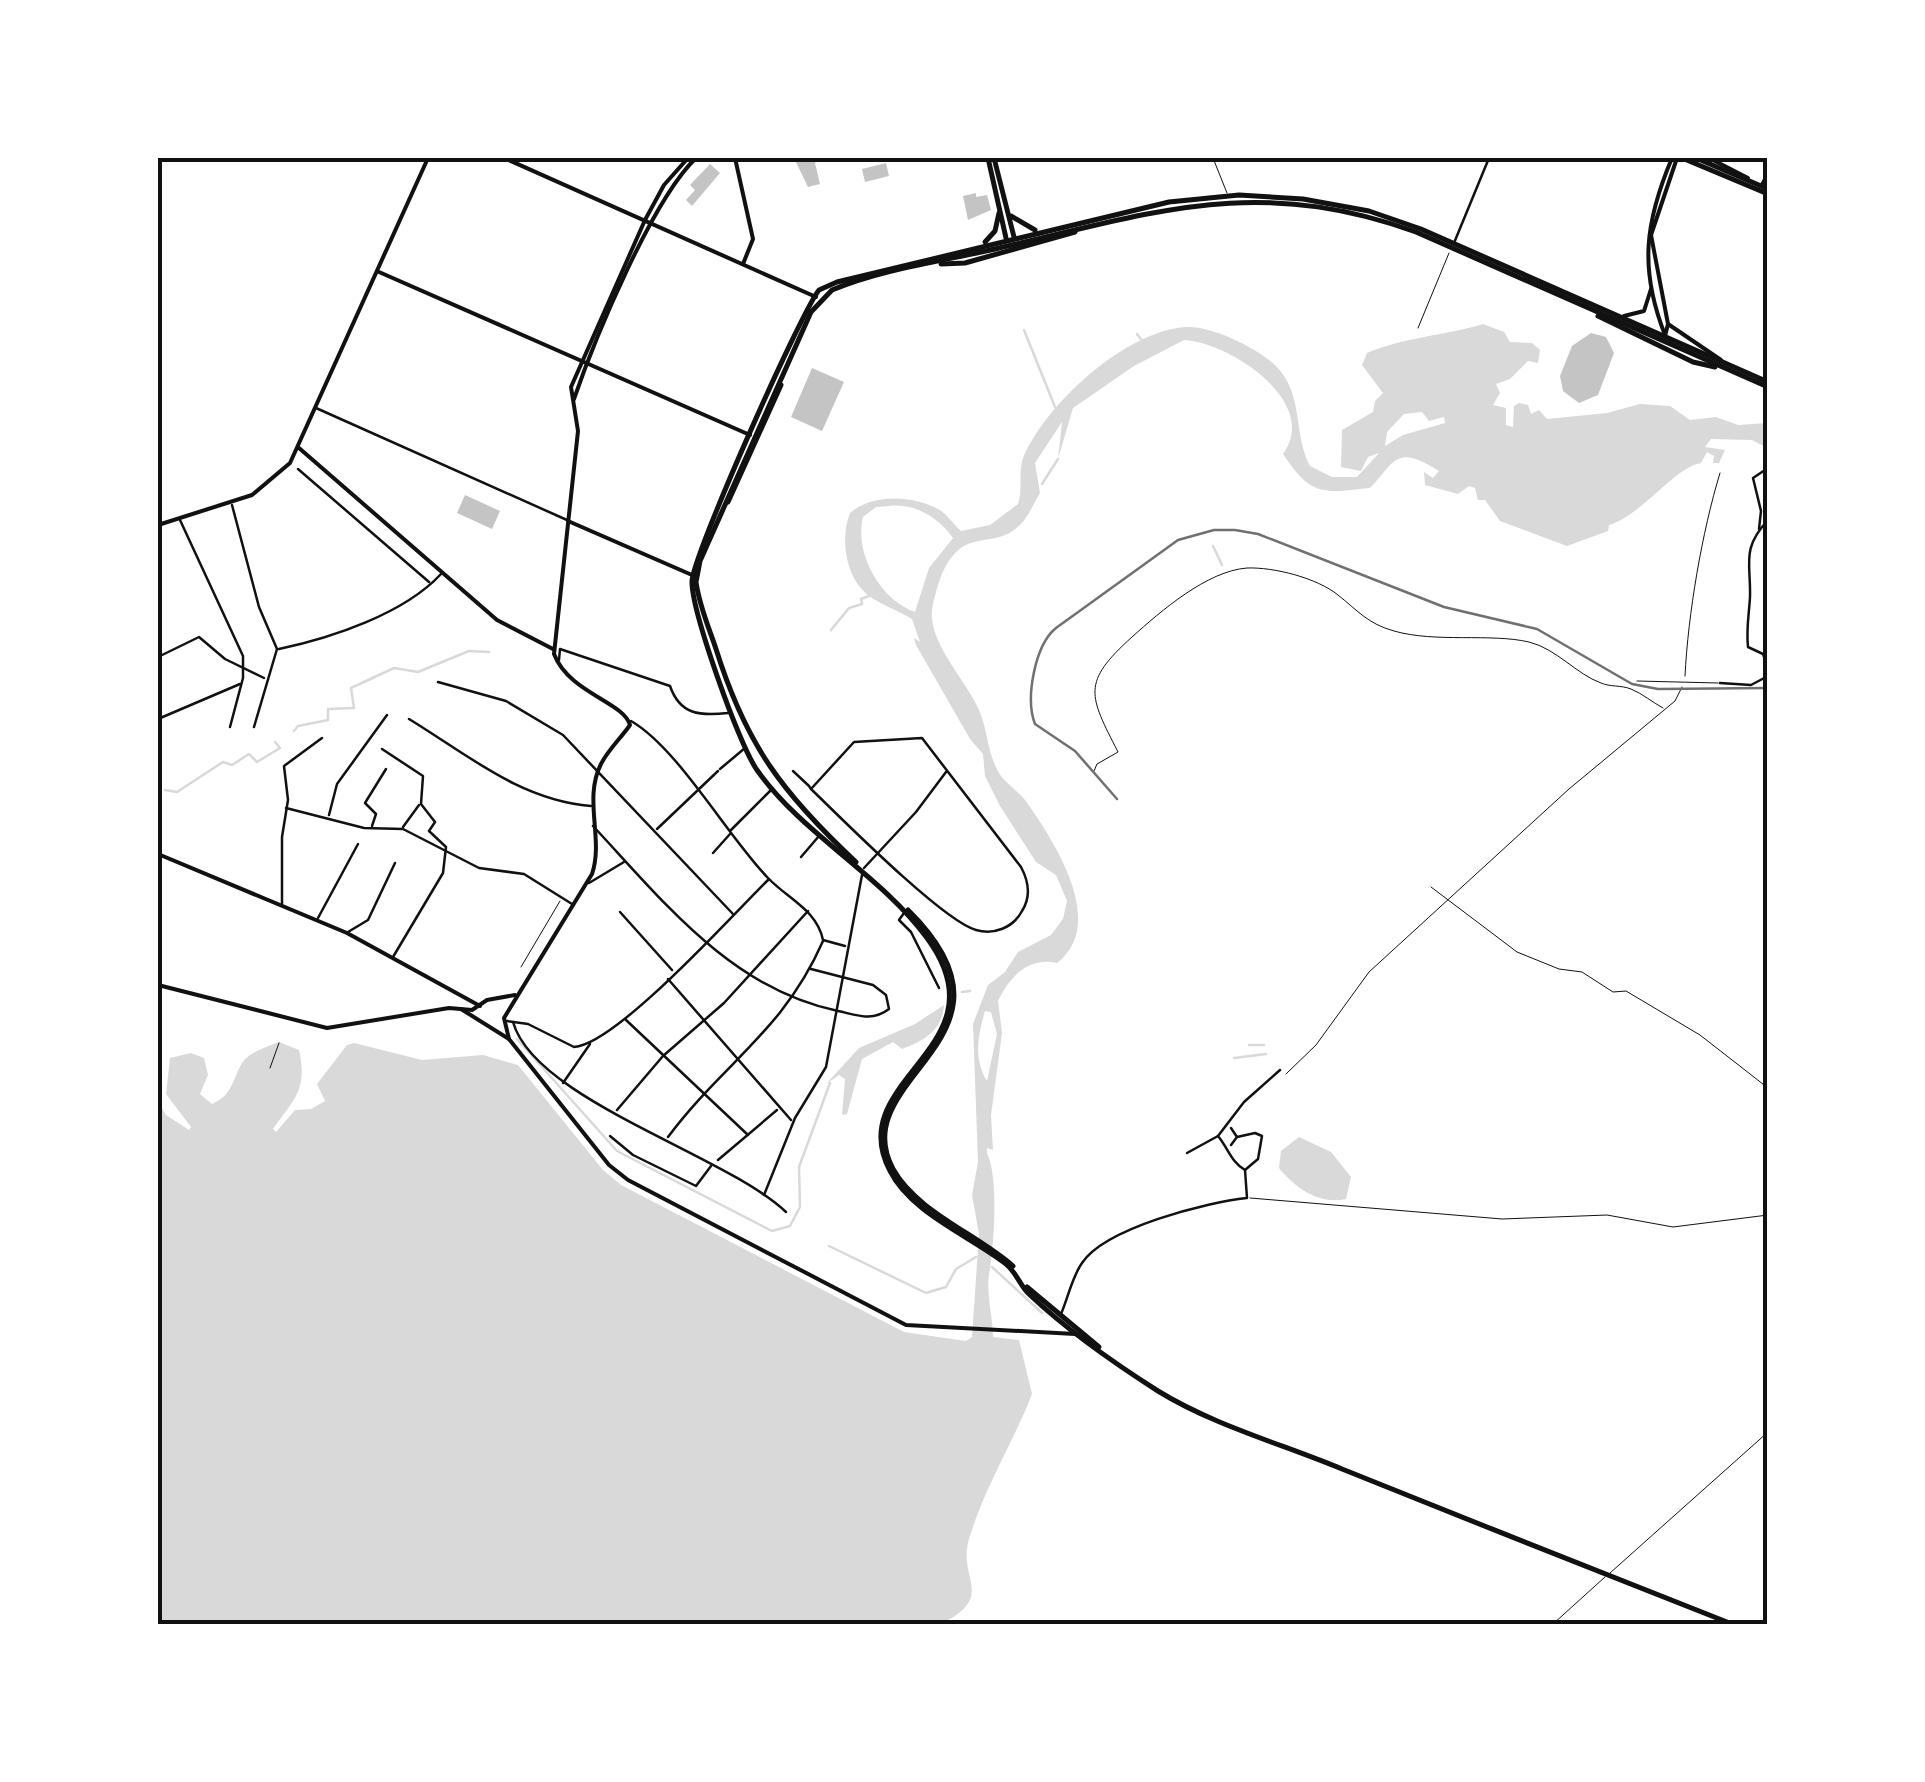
<svg xmlns="http://www.w3.org/2000/svg" width="1925" height="1782" viewBox="0 0 1925 1782" font-family="Ubuntu,sans-serif">
<rect width="100%" height="100%" fill="#fff"/>
<!-- water -->
<g fill="#d9d9d9" fill-rule="evenodd">
<path d="M1483,324L1504,332L1510,342L1532,343L1540,350L1538,363L1528,361L1510,379L1496,384L1500,393L1493,405L1506,408V425L1513,427L1514,406L1519,403L1528,405L1531,414L1539,410L1547,419L1607,413L1640,404L1670,406L1690,420L1716,417L1738,425L1767,423V448L1752,440L1711,439L1705,447L1725,450L1719,463H1713L1714,456L1707,452L1701,463C1673,468 1644,514 1609,525L1608,531L1567,546L1500,521L1485,500H1478L1475,488L1469,486L1458,494L1425,485L1424,472L1433,478L1439,471C1395,443 1395,462 1370,488C1324,493 1311,497 1283,454C1321,402 1229,342 1184,340L1134,366L1073,408L1058,459L1062,422L1035,463L1040,493C1032,506 1027,521 1014,530C1001,540 986,538 971,543C946,551 938,583 933,604C924,639 966,679 979,710C988,730 987,753 999,773C1005,783 1017,790 1025,800C1052,838 1109,923 1057,963C1030,957 1011,974 998,1001L1002,1033L991,1115L993,1150L987,1148V1153C999,1178 994,1247 989,1274C986,1293 993,1318 993,1337L1019,1340L1032,1394C1013,1443 984,1488 969,1539C957,1579 997,1596 941,1624H158V1101L166,1115L189,1130L191,1127L166,1094L170,1058L191,1053L204,1058L208,1075L200,1094L212,1104C233,1095 232,1080 242,1063C249,1052 267,1047 279,1042L299,1050C308,1090 294,1099 273,1129L276,1132L295,1110L311,1109L325,1101L317,1084L347,1045L354,1043L422,1060L483,1055L518,1065L603,1170L621,1185L904,1332L966,1341L972,1337L979,1234L972,1195L978,1162L973,1024L988,985L1005,972L1018,952L1051,935L1063,919L1067,901L1056,875L1036,862L1000,806L985,776L983,754L970,739L916,645L914,638L920,642L912,619C899,611 880,604 869,596C845,578 840,538 850,513C874,493 912,496 938,509C947,514 953,524 961,531L990,525L1018,504C1023,490 1018,472 1023,458C1046,404 1124,332 1185,327C1211,325 1258,348 1276,366C1304,394 1293,434 1310,466L1332,477H1357L1379,453L1368,457L1361,471L1341,467L1342,430L1373,412L1375,401L1383,393L1362,365L1367,353C1404,337 1444,336 1483,324ZM1422,412L1429,421L1444,417L1445,423L1403,435L1385,446L1387,432L1404,414ZM889,506C915,503 938,517 953,538L929,568L915,612C880,600 854,553 863,517L876,507ZM985,1011L991,1012L997,1034L987,1081C973,1058 978,1035 985,1011Z"/>
<path d="M944,1005C942,1031 925,1040 902,1049L893,1042L862,1059L847,1114L842,1115L845,1079L839,1075L826,1084L859,1048L915,1024Z"/>
<path d="M1299,1137L1331,1152L1351,1177L1346,1199C1319,1205 1295,1188 1279,1168L1281,1151Z"/>
</g>
<g fill="none" stroke-linecap="round" stroke-linejoin="round">
<!-- stream -->
<g stroke="#d9d9d9" stroke-width="2.5">
<polyline points="1024,330 1055,407"/>
<polyline points="1137,334 1143,342"/>
<polyline points="1042,484 1058,459"/>
<polyline points="1213,546 1222,565"/>
<polyline points="831,630 849,608 862,604 861,599 869,596"/>
<polyline points="294,731 298,726 328,720 328,709 354,708 351,688 394,668 418,672 469,651 489,652"/>
<polyline points="165,790 177,792 223,762 232,765 249,754 257,762 280,748 275,742"/>
<polyline points="962,992 970,991"/>
<polyline points="517,1039 617,1151 772,1231 790,1226 800,1207 799,1167 830,1083"/>
<polyline points="1249,1045 1264,1045"/>
<polyline points="1234,1058 1266,1054"/>
<polyline points="829,1246 926,1293 946,1287 956,1269 976,1257"/>
<polyline points="992,1267 1042,1313"/>
</g>
</g>
<!-- building -->
<g fill="#c4c4c4">
<polygon points="794,158 819,158 815,163 820,184 808,187"/>
<polygon points="886,163 889,176 865,182 862,169"/>
<polygon points="710,164 720,173 692,206 686,200 695,190 690,185"/>
<polygon points="976,193 976,197 987,195 991,210 968,220 963,196"/>
<polygon points="1591,333 1606,337 1614,353 1598,395 1579,403 1563,391 1560,376 1572,346"/>
<polygon points="812,368 844,382 822,431 791,417"/>
<polygon points="465,495 500,511 492,529 457,513"/>
</g>
<g fill="none" stroke-linecap="round" stroke-linejoin="round">
<!-- path -->
<g stroke="#111" stroke-width="1">
<path d="M1685,676C1688,614 1702,532 1720,473"/>
<path d="M1094,771L1097,764L1118,752C1089,695 1081,683 1132,637C1161,611 1207,571 1247,568C1274,567 1317,578 1338,595C1357,610 1368,624 1394,631C1436,643 1490,633 1529,642C1557,649 1576,674 1601,683C1610,687 1621,685 1631,689C1643,694 1652,702 1663,708"/>
<polyline points="1431,887 1517,952 1559,969 1582,972 1613,992 1626,991 1700,1035 1768,1088"/>
<polyline points="270,1068 279,1043"/>
<polyline points="1286,1074 1316,1045 1369,972 1569,789 1675,701 1682,687"/>
</g>
<!-- service -->
<g stroke="#111" stroke-width="1">
<polyline points="1418,328 1449,253"/>
<polyline points="1637,681 1718,683"/>
<polyline points="521,967 560,901"/>
<polyline points="1250,1198 1502,1219 1607,1215 1673,1227 1768,1215"/>
<polyline points="1610,1573 1768,1432"/>
<polyline points="1553,1624 1605,1577"/>
</g>
<!-- pedestrian -->
<polyline stroke="#111" stroke-width="1" points="1213,158 1227,193"/>
<!-- minor -->
<g stroke="#111" stroke-width="2.5">
<polyline points="1761,185 1768,172"/>
<polyline points="1454,243 1489,158"/>
<polyline points="316,408 567,520"/>
<polyline points="298,469 429,582"/>
<polyline points="232,505 259,607 277,649 254,727"/>
<polyline points="180,520 243,656 243,678 230,727"/>
<path d="M1768,520C1741,549 1751,563 1750,597C1749,615 1746,629 1748,647L1763,654L1768,668"/>
<polyline points="1759,529 1761,511 1753,478 1768,468"/>
<path d="M279,649C331,638 404,614 441,574"/>
<polyline points="158,657 199,637 225,659 264,678"/>
<path d="M559,660L560,649L670,686C680,715 700,716 728,713"/>
<polyline points="438,682 506,701 563,735 733,914"/>
<polyline points="1720,683 1751,685 1768,676"/>
<polyline points="158,719 240,684"/>
<path d="M409,719C468,755 520,800 591,806"/>
<path d="M631,721C678,748 728,837 768,878C788,899 817,910 823,940L845,946"/>
<polyline points="382,749 423,776 421,804 435,822 429,831 446,847 443,873 393,957"/>
<polyline points="720,769 745,748"/>
<path d="M793,771L809,786L811,789C841,818 943,921 976,930C994,935 1013,928 1022,911C1031,897 1029,882 1021,867L922,738L854,742L811,789"/>
<polyline points="286,808 364,828 403,829 479,868 524,874 572,904"/>
<polyline points="329,815 337,784 387,715"/>
<polyline points="372,826 376,814 365,803 386,769"/>
<path d="M593,826C664,902 731,989 838,1011C857,1015 872,1022 889,1009L886,995L873,985L811,969"/>
<polyline points="403,827 419,805"/>
<polyline points="657,829 718,771"/>
<polyline points="731,830 771,790"/>
<polyline points="713,853 730,834"/>
<polyline points="801,857 819,836"/>
<polyline points="864,868 916,812 946,772"/>
<polyline points="589,883 624,862"/>
<polyline points="282,904 282,837 288,800 284,766 322,738"/>
<polyline points="620,912 672,970"/>
<polyline points="904,913 899,920 911,932 939,988"/>
<polyline points="318,918 358,844"/>
<polyline points="348,932 368,920 395,863"/>
<polyline points="668,979 791,1120"/>
<polyline points="626,1020 748,1135"/>
<path d="M507,1021L528,1024L574,1047C617,1044 733,914 769,879"/>
<path d="M513,1022C535,1100 725,1154 786,1212"/>
<polyline points="563,1083 590,1044"/>
<polyline points="617,1110 663,1056 724,1003 808,911"/>
<polyline points="610,1136 633,1155 696,1186 711,1166"/>
<path d="M668,1137C723,1063 783,1032 823,941"/>
<polyline points="1237,1137 1255,1133 1262,1136 1258,1159 1245,1170"/>
<polyline points="1231,1145 1237,1137 1231,1128"/>
<polyline points="1187,1153 1218,1136"/>
<polyline points="718,1160 777,1110"/>
<polyline points="764,1195 795,1118 826,1067 862,875"/>
<path d="M1061,1314C1068,1298 1072,1277 1082,1263C1105,1228 1207,1202 1247,1198L1245,1170C1231,1162 1228,1148 1218,1136L1244,1102L1280,1070"/>
</g>
<!-- tertiary -->
<g stroke="#111" stroke-width="4">
<polyline points="504,158 816,297"/>
<polyline points="735,158 753,239 743,264"/>
<polyline points="379,272 750,435"/>
<polyline points="299,448 497,620 553,649"/>
<polyline points="568,521 692,575"/>
<polyline points="158,525 252,495 290,463 428,158"/>
<polyline points="158,854 347,933 480,1006"/>
</g>
<!-- secondary -->
<g stroke="#111" stroke-width="4">
<polyline points="1709,158 1748,178"/>
<polyline points="1624,316 1644,311 1651,289"/>
<polyline points="1668,324 1721,360"/>
<path d="M1665,335C1639,269 1645,222 1672,158"/>
<polyline points="1665,336 1668,324 1651,235 1677,158"/>
<path d="M574,399C595,338 652,200 696,158"/>
<polyline points="158,985 327,1028 449,1008 472,1010 487,1000 515,995"/>
<polyline points="461,1009 509,1039 609,1165 628,1180 906,1325 1075,1334"/>
<path d="M509,1039L504,1018L592,874C604,839 583,799 601,764C608,750 621,738 630,725C624,702 569,693 554,654L578,431L571,387L645,220L664,185L688,158"/>
</g>
<!-- primary -->
<g stroke="#111" stroke-width="5">
<polyline points="988,158 1006,238"/>
<polyline points="994,158 1014,237"/>
<polyline points="1682,158 1768,194"/>
<polyline points="1696,158 1768,189"/>
<polyline points="1011,216 1035,230"/>
<polyline points="985,242 995,231 999,213"/>
<polyline points="941,264 965,263 1075,232"/>
<polyline points="1598,316 1693,362 1715,367"/>
<polyline points="728,502 781,385"/>
<path d="M856,862C783,794 746,745 716,649C709,628 699,605 696,582L700,561L811,312L832,290C882,269 942,261 995,249C1153,213 1254,174 1416,232L1768,387"/>
<path d="M908,910C1039,1039 843,1076 893,1169C917,1212 977,1234 1013,1266"/>
<polyline points="1027,1287 1099,1347"/>
<path d="M1732,1624C1601,1573 1472,1521 1342,1469C1282,1444 1213,1425 1158,1391C1114,1363 1068,1331 1030,1295C1020,1286 1017,1273 1006,1264C970,1236 911,1213 890,1171C841,1078 1008,1048 927,938C880,874 803,835 757,770C739,745 692,612 692,582C691,559 801,312 819,290L837,282L1169,202L1239,195L1303,199L1369,211L1421,229L1768,382"/>
</g>
<!-- rail -->
<path stroke="#707070" stroke-width="2.5" d="M1117,799L1075,751L1035,724C1025,698 1035,645 1056,628L1178,540L1214,530H1235L1258,534L1444,607L1537,629L1632,684L1658,689L1768,688"/>
</g>
<!-- border -->
<rect width="1925" height="1782" fill="none" stroke="#ffffff" stroke-width="320"/>
<rect x="160" y="160" width="1605" height="1462" fill="none" stroke="#111" stroke-width="4"/>
</svg>
